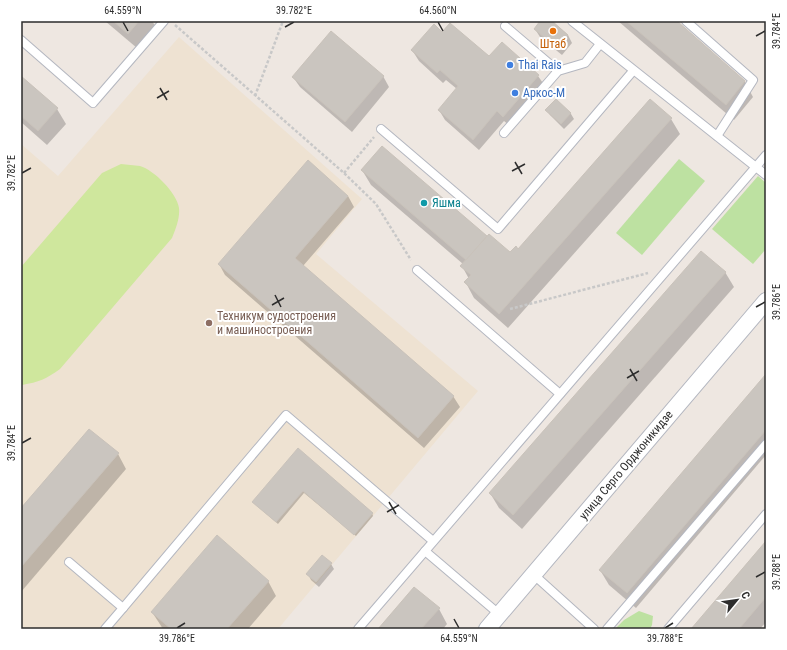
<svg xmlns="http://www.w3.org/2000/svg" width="787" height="650" viewBox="0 0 787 650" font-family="'Roboto Condensed',sans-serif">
<rect width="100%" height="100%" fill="#eee7e1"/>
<!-- education -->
<polygon fill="#eee2d2" points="179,37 362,199 316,254 478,391 278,629 21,629 21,144 58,176"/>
<!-- green -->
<g fill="#bde1a1">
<polygon points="679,159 705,181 642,255 616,233"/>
<polygon points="758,176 766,183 766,249 753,264 712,229"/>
<polygon points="639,611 653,616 652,625 650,629 615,629 624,620"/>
</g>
<!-- pitch -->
<path fill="#cfe79d" d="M121,164C127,165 134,165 140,166C154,170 177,193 179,208C180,218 176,228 172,238L60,369C46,379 39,382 22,385L21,384V267L102,173Z"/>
<!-- shadow -->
<g fill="#0003">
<polygon points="105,21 152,21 156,27 137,48"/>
<polygon points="542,21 551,21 568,35 572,43 562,55 540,37 535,29"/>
<polygon points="618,21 675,21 745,82 753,97 734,120"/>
<polygon points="442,33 490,58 502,44 538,76 545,86 510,126 504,121 479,150 445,120 439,110 457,89 446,80 443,83 419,61 412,50"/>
<polygon points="383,76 389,87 352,132 300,87 293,77"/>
<polygon points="21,78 57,109 66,124 47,145 21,122"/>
<polygon points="556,100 571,114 574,119 564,129 550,115 547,110"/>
<polygon points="671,119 680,134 508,328 474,298 466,283 469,279 462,266 463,264 371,185 362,170 382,147 487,238 510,254 518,250"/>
<polygon points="348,196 354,207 303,266 453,396 460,407 424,448 225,275 219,264"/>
<polygon points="725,272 734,287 522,529 499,508 490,493"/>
<polygon points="766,376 766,455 636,608 609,585 600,570"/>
<polygon points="298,450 372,513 373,516 356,536 304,493 278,524 255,504 253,502"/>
<polygon points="118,454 126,469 21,592 21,509"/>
<polygon points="766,542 766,622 760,629 692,629"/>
<polygon points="331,564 334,569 319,587 311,580 308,574"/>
<polygon points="268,581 276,596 248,629 163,629 152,612"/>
<polygon points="439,609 447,624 443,629 380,629"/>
</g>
<!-- building -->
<g fill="#cac5bf" stroke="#c9c2ba">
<polygon points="113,21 139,21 128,34"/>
<polygon points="540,21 552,21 568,35 557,48 534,29"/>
<polygon points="626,21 677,21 745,81 726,105"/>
<polygon points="450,23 489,56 502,42 539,75 503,117 497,111 473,140 438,110 458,86 440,70 437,73 411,50 434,24 442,32"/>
<polygon points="331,31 384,76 345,122 292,77"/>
<polygon points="21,76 58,108 38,131 21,116"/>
<polygon points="556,99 571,113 561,124 545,110"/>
<polygon points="650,99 672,118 499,314 464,282 471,275 460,266 489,234 510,252 516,246 518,249"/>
<polygon points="382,146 487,236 466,260 361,170"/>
<polygon points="308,160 348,196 295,258 454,396 418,438 218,264"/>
<polygon points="701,251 726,272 513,515 489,493"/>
<polygon points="766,374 766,430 627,593 599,570"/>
<polygon points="89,429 119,453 21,567 21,508"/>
<polygon points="298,448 373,513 354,535 303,491 276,522 252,502"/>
<polygon points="217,535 269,581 227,629 171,629 151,612"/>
<polygon points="766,541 766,597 739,629 691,629"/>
<polygon points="322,555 332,563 316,582 306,574"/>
<polygon points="414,587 440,608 421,629 378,629"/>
</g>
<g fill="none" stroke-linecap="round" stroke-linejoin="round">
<!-- lane casing -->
<g stroke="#b4b7c0" stroke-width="10">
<g id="lane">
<polyline points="572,21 766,175"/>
<polyline points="686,21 753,80 717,136"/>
<polyline points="505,26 558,71"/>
<polyline points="21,40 93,103 164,21"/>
<polyline points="381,129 498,229 633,71"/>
<polyline points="504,133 558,71 585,63 600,44"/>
<polyline points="417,270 560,394"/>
<polyline points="425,551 499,614"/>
<polyline points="69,562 123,608 105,629"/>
<polyline points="533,574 594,629"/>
<polyline points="123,608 286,415 433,541"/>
<polyline points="358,629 766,155"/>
<polyline points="607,629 766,444"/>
<polyline points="668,629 766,514"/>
</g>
</g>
<!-- street casing -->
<g stroke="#b4b7c0" stroke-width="18">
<polyline id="street" points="487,629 766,301"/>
</g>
<!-- path -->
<g stroke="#c8c8c8" stroke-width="2.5" stroke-dasharray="3 2" stroke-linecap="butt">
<polyline points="175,25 344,173 376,204 411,260"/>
<polyline points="255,96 283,21"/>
<polyline points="344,173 374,137"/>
<polyline points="510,309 648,273"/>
</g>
<!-- lane -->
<use href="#lane" stroke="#fff" stroke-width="8"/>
<!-- street -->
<use href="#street" stroke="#fff" stroke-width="16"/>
</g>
<!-- ticks -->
<path fill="none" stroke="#2d2d2d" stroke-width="1.5" d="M123,22L128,31M438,22L443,31M285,27L294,22M756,36L765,31M160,88L167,100M157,98L169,91M515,162L522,174M512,171L525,164M22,173L31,168M275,295L281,307M272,305L284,298M756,307L765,302M630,369L637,381M627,378L639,371M22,443L31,438M389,502L396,514M387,512L399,505M756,577L765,572M454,619L459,628M177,628L185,623M665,628L673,623"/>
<!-- markers -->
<circle fill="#e8710a" stroke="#fff" stroke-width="1.5" cx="553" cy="31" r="4"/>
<g fill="#3f7fe0" stroke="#fff" stroke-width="1.5">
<circle cx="510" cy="65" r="4"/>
<circle cx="515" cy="93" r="4"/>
</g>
<circle fill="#0f9aa8" stroke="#fff" stroke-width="1.5" cx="424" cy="203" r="4"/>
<circle fill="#8d6e63" stroke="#fff" stroke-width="1.5" cx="209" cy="323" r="4"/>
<g text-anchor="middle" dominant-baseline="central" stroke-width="4" stroke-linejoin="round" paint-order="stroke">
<!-- food labels -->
<g font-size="12" fill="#c56008" stroke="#fff">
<text x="553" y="44">Штаб</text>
</g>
<!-- shop labels -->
<g font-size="12" fill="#366cbe" stroke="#fff" text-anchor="start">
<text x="518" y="65">Thai Rais</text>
<text x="523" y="93">Аркос-М</text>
</g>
<!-- culture labels -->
<g font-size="12" fill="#0d838f" stroke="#fff" text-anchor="start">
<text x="432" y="203">Яшма</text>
</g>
<!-- education labels -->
<g font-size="12" fill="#785e54" stroke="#fff" text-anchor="start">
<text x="217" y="316">Техникум судостроения<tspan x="217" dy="14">и машиностроения</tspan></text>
</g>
<!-- street labels -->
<g font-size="12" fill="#2d2d2d" stroke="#fff">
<text transform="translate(626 465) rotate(-50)">улица Серго Орджоникидзе</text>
</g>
</g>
<!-- border -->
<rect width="787" height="650" fill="none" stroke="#ffffff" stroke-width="44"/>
<!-- north arrow -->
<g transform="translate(737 600) rotate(61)" stroke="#ffffff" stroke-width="3" paint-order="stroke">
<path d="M0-3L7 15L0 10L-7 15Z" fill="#2d2d2d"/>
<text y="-6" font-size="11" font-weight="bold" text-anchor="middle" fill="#2d2d2d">С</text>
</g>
<rect x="22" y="22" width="743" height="606" fill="none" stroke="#2d2d2d" stroke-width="1.5"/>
<g font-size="10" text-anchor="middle" fill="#2d2d2d">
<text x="123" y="14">64.559°N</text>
<text x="294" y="14">39.782°E</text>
<text x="438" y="14">64.560°N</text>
<text transform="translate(776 31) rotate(-90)" y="4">39.784°E</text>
<text transform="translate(11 173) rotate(-90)" y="4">39.782°E</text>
<text transform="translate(776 302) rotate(-90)" y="4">39.786°E</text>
<text transform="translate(11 443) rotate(-90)" y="4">39.784°E</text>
<text transform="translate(776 572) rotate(-90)" y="4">39.788°E</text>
<text x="177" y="642">39.786°E</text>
<text x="459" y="642">64.559°N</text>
<text x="665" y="642">39.788°E</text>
</g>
</svg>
